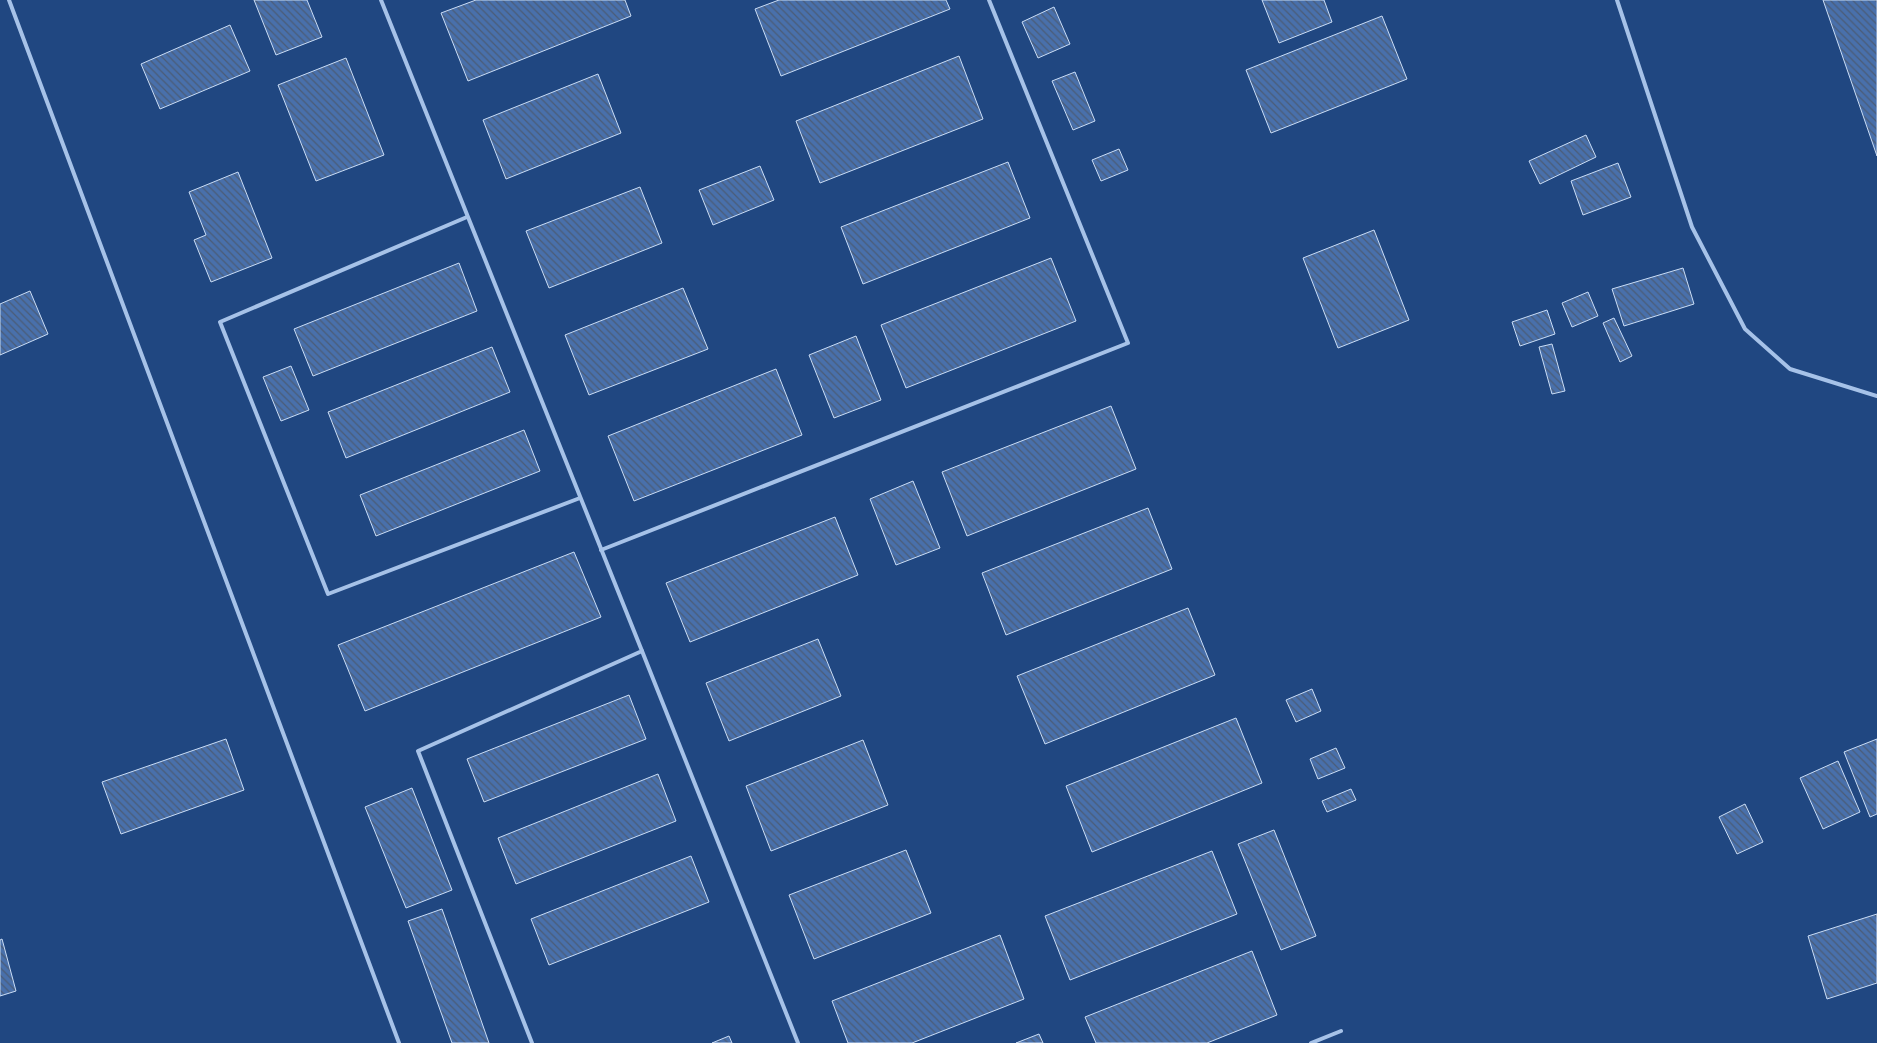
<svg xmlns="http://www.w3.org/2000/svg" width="1877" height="1043" viewBox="0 0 1877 1043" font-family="'Fira Sans Condensed',sans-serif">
<defs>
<pattern id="building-back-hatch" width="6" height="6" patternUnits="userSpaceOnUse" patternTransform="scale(1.25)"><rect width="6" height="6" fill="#4970ab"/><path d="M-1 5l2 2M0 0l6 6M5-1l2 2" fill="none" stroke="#4b5c77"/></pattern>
</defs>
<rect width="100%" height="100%" fill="#204781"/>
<!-- building -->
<g fill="url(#building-back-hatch)" stroke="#caddf6">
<polygon points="254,0 307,0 322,37 276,55"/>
<polygon points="476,0 625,0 631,16 468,81 441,13"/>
<polygon points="779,0 946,0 950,9 781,76 755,9"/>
<polygon points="1262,0 1324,0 1332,22 1279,43"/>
<polygon points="1823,0 1877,0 1877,156"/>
<polygon points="1054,7 1070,44 1038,58 1022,22"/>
<polygon points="1382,16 1407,79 1271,133 1246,70"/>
<polygon points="230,25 250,71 160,109 141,64"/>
<polygon points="959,56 983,119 820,183 796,121"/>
<polygon points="346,58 384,155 316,181 278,85"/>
<polygon points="1075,72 1095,121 1073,130 1052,81"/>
<polygon points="598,74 621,133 506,179 483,120"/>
<polygon points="1586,135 1596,157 1540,184 1529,161"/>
<polygon points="1119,149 1128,170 1101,181 1092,160"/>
<polygon points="1008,162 1030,218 863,284 841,227"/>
<polygon points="1618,163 1631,197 1583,215 1571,181"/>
<polygon points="760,166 774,200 713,225 699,190"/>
<polygon points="238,172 272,258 211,282 194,240 206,235 189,192"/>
<polygon points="640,187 662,243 549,288 526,231"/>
<polygon points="1374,230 1409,320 1338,348 1303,258"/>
<polygon points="1051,258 1076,321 906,388 881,325"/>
<polygon points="459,263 477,311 313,376 294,329"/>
<polygon points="1683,268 1694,304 1624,326 1612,289"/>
<polygon points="683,288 708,349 589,395 565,335"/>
<polygon points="30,291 48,334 0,355 0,304"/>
<polygon points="1588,292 1598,316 1572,327 1562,303"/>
<polygon points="1547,310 1555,334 1520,346 1512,322"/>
<polygon points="1614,318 1632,356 1620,362 1603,323"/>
<polygon points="856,336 881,400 834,418 809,355"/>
<polygon points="1552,344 1565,391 1552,394 1539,347"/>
<polygon points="492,347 510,392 346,458 328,412"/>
<polygon points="291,366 309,410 281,421 263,377"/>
<polygon points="776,369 802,435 634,501 608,436"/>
<polygon points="1111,406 1136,469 967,536 942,472"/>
<polygon points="524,430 540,471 376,536 360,495"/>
<polygon points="913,481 940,548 896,565 870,499"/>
<polygon points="1148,508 1172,569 1006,635 982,573"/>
<polygon points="835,517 858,575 690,642 666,583"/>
<polygon points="574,552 601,617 365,711 338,645"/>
<polygon points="1188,608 1215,675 1045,744 1017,676"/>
<polygon points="818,639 841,696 729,741 706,683"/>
<polygon points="1312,689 1321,711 1296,722 1286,700"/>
<polygon points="629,695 646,739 484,802 467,759"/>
<polygon points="1236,718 1262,783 1092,852 1066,786"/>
<polygon points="226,739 244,790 121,834 102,782"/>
<polygon points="1877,739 1877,814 1870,817 1844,752"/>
<polygon points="863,740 888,805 771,851 746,786"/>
<polygon points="1336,748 1345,768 1318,779 1310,759"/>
<polygon points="1838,761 1860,812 1823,829 1800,778"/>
<polygon points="658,774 676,821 516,884 498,838"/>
<polygon points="412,788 452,890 406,908 365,807"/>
<polygon points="1351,789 1356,800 1327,812 1322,801"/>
<polygon points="1745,804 1763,842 1737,854 1719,817"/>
<polygon points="1274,830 1316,936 1281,950 1238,844"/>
<polygon points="906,850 931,913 814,959 789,895"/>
<polygon points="1212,851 1237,914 1070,980 1045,916"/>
<polygon points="691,856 709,902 549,965 531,919"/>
<polygon points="442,909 489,1043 452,1043 408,921"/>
<polygon points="1877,914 1877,983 1827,999 1808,936"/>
<polygon points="1000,935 1024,999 912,1043 848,1043 832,1001"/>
<polygon points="2,939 16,991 0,996 0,940"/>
<polygon points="1252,951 1277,1015 1207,1043 1096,1043 1085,1017"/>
<polygon points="1039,1034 1043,1043 1016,1043"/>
<polygon points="729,1036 732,1043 712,1043"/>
</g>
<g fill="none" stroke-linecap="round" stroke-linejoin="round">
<!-- service -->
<g stroke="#a6c2e8" stroke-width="4">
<polyline points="9,0 399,1043"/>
<polyline points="381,0 642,651 418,751 532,1043"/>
<polyline points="1617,0 1692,227 1745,329 1790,369 1877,396"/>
<polyline points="467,217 220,322 328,594 580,498"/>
<polyline points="601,550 1128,343 989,0"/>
<polyline points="642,651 798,1043"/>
<polyline points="1311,1043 1341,1031"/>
</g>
</g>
</svg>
